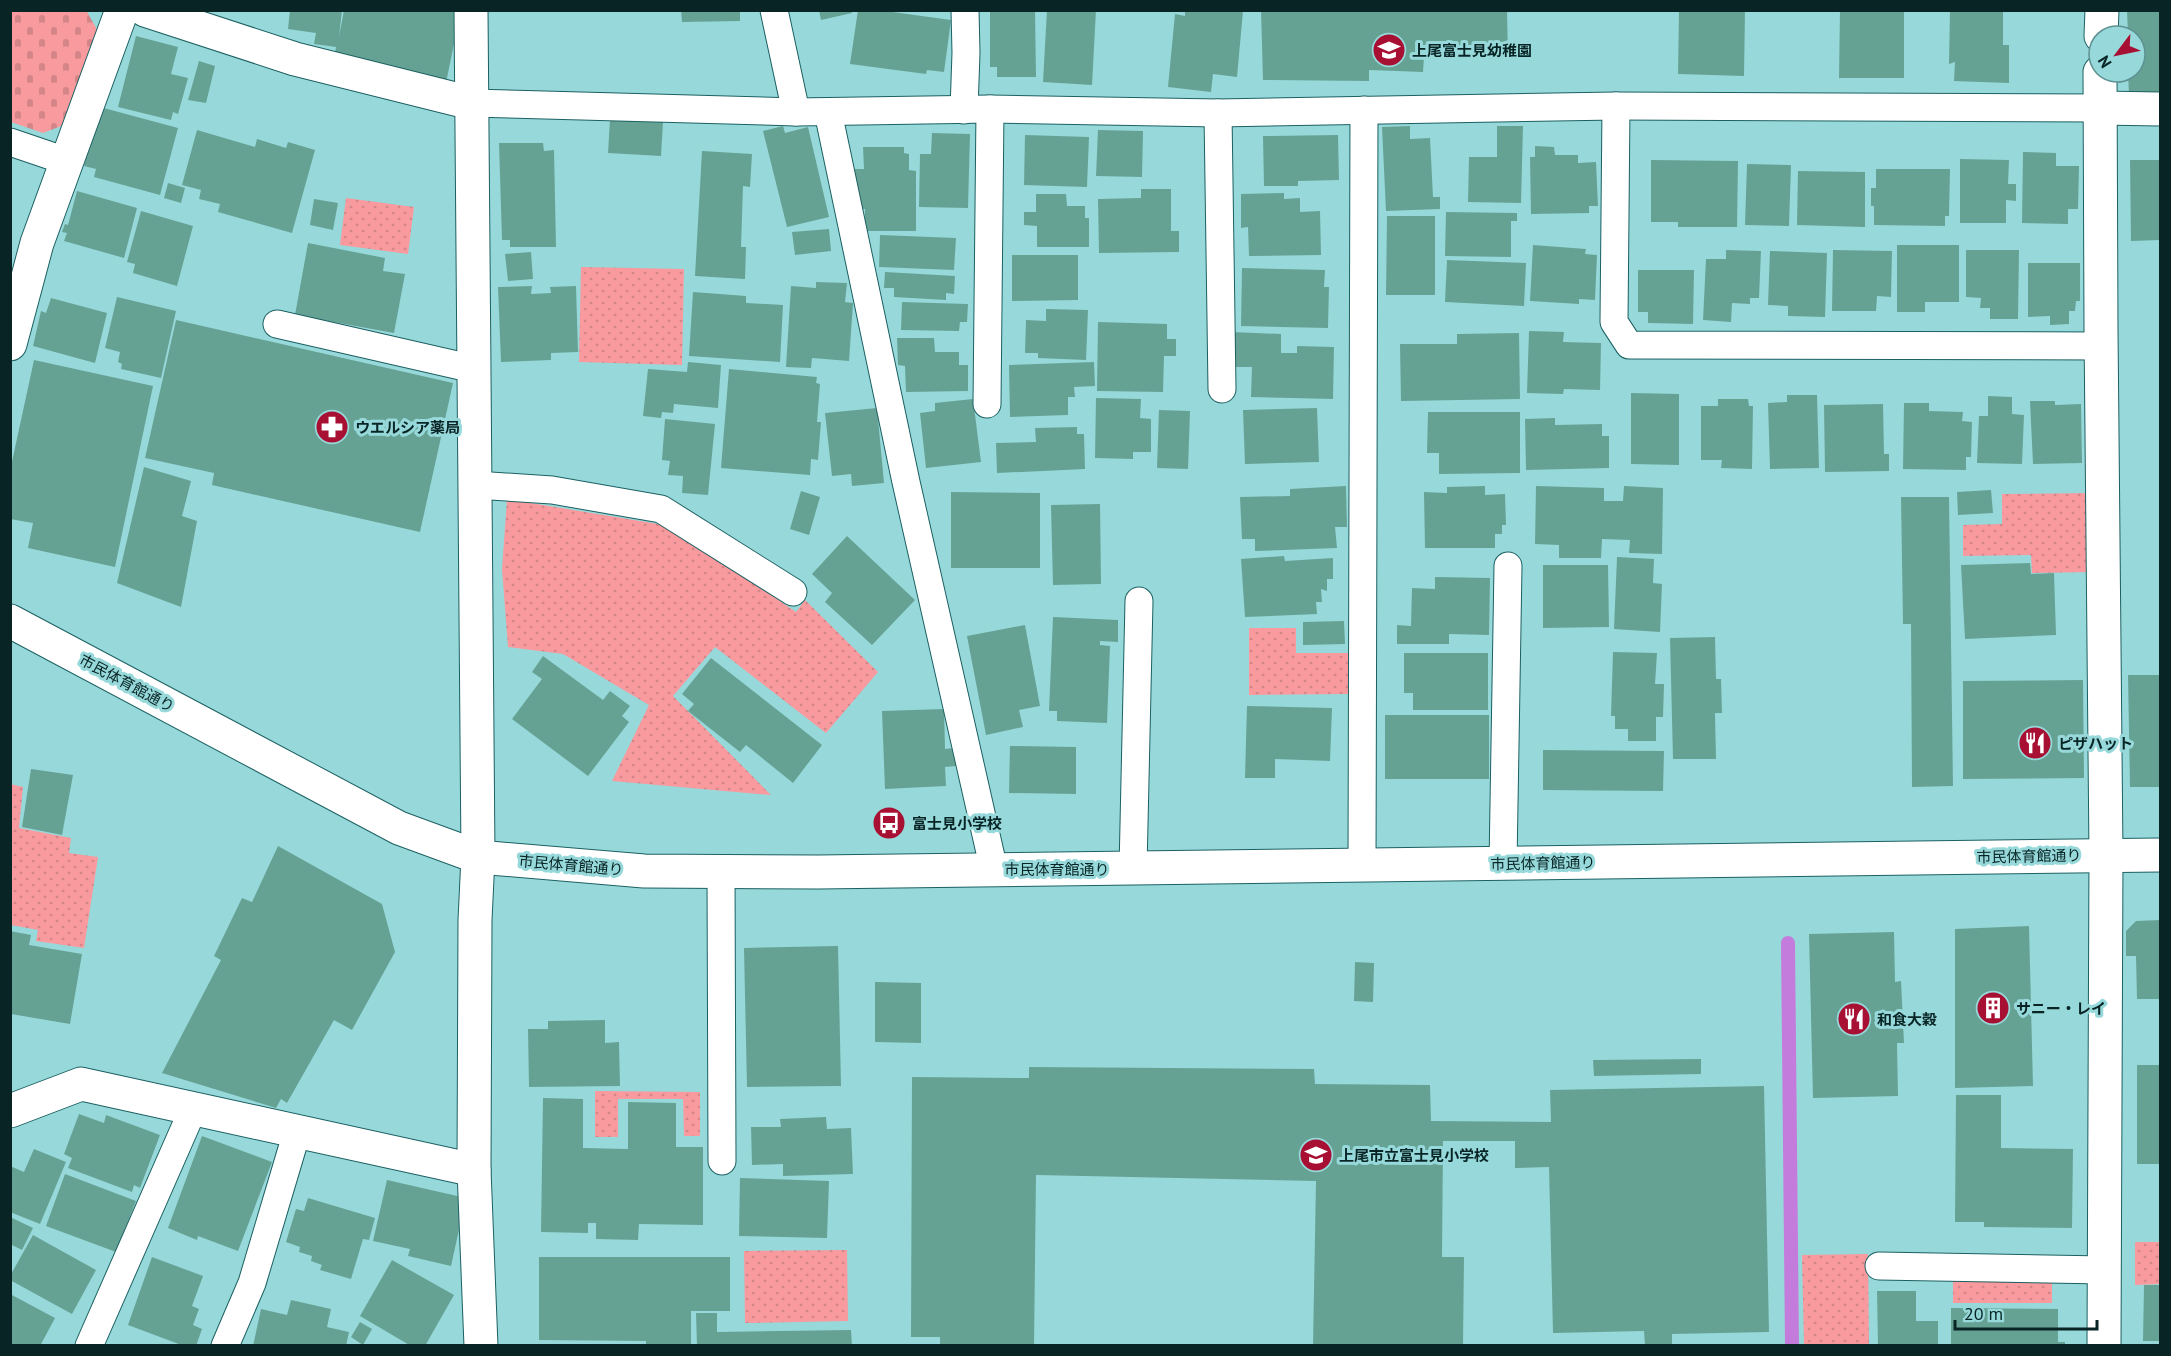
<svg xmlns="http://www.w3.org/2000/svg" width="2171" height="1356" viewBox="0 0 2171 1356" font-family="'PT Sans','Noto Sans JP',sans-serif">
<defs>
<pattern id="cemetery-stones" width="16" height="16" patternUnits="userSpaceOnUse" patternTransform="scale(1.5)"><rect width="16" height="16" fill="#f89a9e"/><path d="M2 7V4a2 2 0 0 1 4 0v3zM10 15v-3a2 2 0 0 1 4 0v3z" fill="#d38588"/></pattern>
<pattern id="garden-dots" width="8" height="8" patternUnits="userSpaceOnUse" patternTransform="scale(1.5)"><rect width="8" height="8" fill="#f89a9e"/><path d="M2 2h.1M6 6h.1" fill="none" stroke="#d38588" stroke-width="1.8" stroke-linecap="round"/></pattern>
</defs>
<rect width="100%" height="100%" fill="#97d9da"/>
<!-- cemetery -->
<polygon fill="url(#cemetery-stones)" points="11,11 86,10 99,33 64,125 43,133 11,122"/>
<!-- garden -->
<g fill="url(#garden-dots)">
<polygon points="346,198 414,207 408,254 340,245"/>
<polygon points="581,267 684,269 682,365 579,362"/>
<polygon points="2092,493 2093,572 2032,573 2031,555 1963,556 1963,525 2002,524 2002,494"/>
<polygon points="507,499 670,526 796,612 805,600 878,672 826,733 715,647 673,696 771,795 612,781 649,705 563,654 508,647 502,569"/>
<polygon points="1249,628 1296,628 1296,653 1348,653 1349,694 1249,695"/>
<polygon points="10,784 23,787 19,828 71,838 69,853 98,857 84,948 36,941 38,930 11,925"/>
<polygon points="595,1091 700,1092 700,1136 684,1136 683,1099 618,1099 618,1137 595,1137"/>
<polygon points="2160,1242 2160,1284 2135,1285 2135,1242"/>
<polygon points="847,1250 848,1321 745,1323 744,1251"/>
<polygon points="1868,1254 1869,1345 1804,1345 1802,1255"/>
<polygon points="1953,1280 2052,1281 2052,1303 1953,1303"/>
</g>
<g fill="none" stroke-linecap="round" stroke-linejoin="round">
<!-- stream -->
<polyline stroke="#c47cdc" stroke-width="14" points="1788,943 1792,1346"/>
</g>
<!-- building -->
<g fill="#66a294">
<polygon points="290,10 342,10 339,37 344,10 444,10 460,14 446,83 334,59 336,47 314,44 316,33 288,29"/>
<polygon points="681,10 740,10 740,21 682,22"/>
<polygon points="819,10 851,10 852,13 821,20"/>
<polygon points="858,10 878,10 951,20 944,72 927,70 926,74 850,64"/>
<polygon points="990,10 1035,10 1036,77 997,77 997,67 990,67"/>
<polygon points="1047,10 1096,10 1092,85 1043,82"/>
<polygon points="1185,10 1243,11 1237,77 1213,74 1211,92 1168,87 1175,14 1185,16"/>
<polygon points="1261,10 1507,10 1508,59 1424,56 1423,72 1369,70 1369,81 1263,80"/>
<polygon points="1679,10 1745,10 1744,76 1678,74"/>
<polygon points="1840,10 1904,10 1904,78 1839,78"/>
<polygon points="1950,10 2003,10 2003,45 2009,45 2009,83 1954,81 1955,62 1949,64"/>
<polygon points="2127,10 2160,10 2160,95 2129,95 2128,72 2135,72 2135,36 2128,36"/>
<polygon points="136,36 178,47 171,74 188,78 178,114 173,112 171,120 118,107"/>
<polygon points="199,61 215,66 206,103 188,100"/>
<polygon points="100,107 178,128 160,195 94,177 96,169 84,166"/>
<polygon points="610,120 663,122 661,156 608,153"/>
<polygon points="783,126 785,133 808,127 829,217 787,227 763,131"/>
<polygon points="1410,126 1410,139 1430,138 1433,197 1440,197 1440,209 1386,211 1382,127"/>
<polygon points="1497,126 1523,126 1521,203 1468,202 1469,157 1497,157"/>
<polygon points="197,130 255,147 257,139 286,148 288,142 315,150 292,233 218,212 220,204 199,199 201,190 182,185"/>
<polygon points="1098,130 1143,131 1142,177 1096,176"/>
<polygon points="932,133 970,134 968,208 919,207 920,154 931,154"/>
<polygon points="1025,135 1089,137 1087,187 1024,185"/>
<polygon points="1338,135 1339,180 1298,181 1298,186 1264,186 1263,136"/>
<polygon points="499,143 543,143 544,151 554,150 556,247 510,247 510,240 502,240"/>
<polygon points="1535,146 1554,147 1555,155 1578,155 1578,163 1596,162 1598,206 1589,206 1589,213 1531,214 1530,157 1535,157"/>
<polygon points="863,147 904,147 904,153 909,154 909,170 916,171 916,231 865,231 865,209 855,209 855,169 864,169"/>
<polygon points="702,151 752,154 750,187 743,186 741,247 746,247 745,279 695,276"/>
<polygon points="2023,152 2056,153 2056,166 2079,166 2078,209 2068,209 2068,224 2022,223"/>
<polygon points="1960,159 2009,160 2008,184 2016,184 2016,201 2006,200 2006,223 1960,223"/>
<polygon points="1651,160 1738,161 1737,227 1678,227 1678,222 1651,222"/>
<polygon points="2130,160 2160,160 2160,240 2131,241"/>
<polygon points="1747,164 1791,165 1789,226 1745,225"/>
<polygon points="1876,169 1950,169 1949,216 1945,216 1945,226 1874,225 1874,206 1871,206 1871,188 1876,188"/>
<polygon points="1798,171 1865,172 1865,227 1797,225"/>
<polygon points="168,183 185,188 181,203 164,198"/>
<polygon points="1141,189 1171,189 1171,231 1179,231 1179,252 1099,253 1098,199 1141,198"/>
<polygon points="77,191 137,208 124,258 64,241 67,233 62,232 65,224 68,225"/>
<polygon points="1284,193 1284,199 1300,198 1300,212 1320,211 1321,255 1249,256 1248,227 1241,228 1241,194"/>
<polygon points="1036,194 1066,194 1067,206 1085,206 1085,218 1089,218 1089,247 1037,247 1037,226 1024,225 1024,212 1036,212"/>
<polygon points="314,199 338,203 333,230 310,225"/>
<polygon points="141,211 193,226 177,286 133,273 135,264 127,262"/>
<polygon points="1446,212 1517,213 1517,221 1511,221 1511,257 1445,256"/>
<polygon points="1387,216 1435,216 1435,295 1386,295"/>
<polygon points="829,229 831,251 795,255 792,232"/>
<polygon points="880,235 956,238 954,270 879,267"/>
<polygon points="308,243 385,258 383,271 405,274 394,333 295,315"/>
<polygon points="1533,245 1586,249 1585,254 1597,255 1595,300 1579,299 1579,304 1530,301"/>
<polygon points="1897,245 1959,245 1959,302 1925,302 1925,312 1897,312"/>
<polygon points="1726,250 1761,251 1759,298 1750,298 1750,304 1732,303 1731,322 1703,320 1706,259 1726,259"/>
<polygon points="1833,250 1892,251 1891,297 1877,296 1876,311 1832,311"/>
<polygon points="1966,250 2019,250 2018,319 1990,319 1990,308 1980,308 1981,298 1966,297"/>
<polygon points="1770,251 1827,253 1825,317 1788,316 1788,306 1768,305"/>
<polygon points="531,252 533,279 508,281 505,254"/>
<polygon points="1012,255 1078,255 1078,300 1012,301"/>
<polygon points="1447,260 1526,263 1524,306 1445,302"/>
<polygon points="2028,263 2080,263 2080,301 2076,301 2075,311 2069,311 2069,324 2050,325 2050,316 2028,317"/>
<polygon points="1242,268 1325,270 1324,287 1329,287 1328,328 1241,326"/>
<polygon points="1638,270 1694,270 1693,324 1648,323 1648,312 1638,312"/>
<polygon points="885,272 955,276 954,294 946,293 946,300 894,297 894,288 884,288"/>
<polygon points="816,282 847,283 845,302 853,303 849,361 812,358 811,368 786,367 791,286 816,288"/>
<polygon points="532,286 531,294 551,293 550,287 576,286 578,352 551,353 551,360 501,362 498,287"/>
<polygon points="693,292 746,296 746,303 783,305 780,362 689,356"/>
<polygon points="117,297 176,311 161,378 121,369 122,364 118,362 120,352 105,348"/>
<polygon points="51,298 107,313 95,363 33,346 41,311 46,313"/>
<polygon points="902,302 968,304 967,322 960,322 959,331 901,330"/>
<polygon points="1046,309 1088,310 1086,360 1038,358 1038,353 1025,353 1026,320 1046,321"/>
<polygon points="176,320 453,383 420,532 212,485 214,473 145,458"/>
<polygon points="1098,322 1167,324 1167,339 1176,339 1176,356 1164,356 1163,392 1097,391"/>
<polygon points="1529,331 1564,332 1563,342 1601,343 1600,390 1564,389 1563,394 1527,393"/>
<polygon points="1232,332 1281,334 1281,353 1297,353 1297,346 1334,347 1333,399 1251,397 1252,367 1230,367"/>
<polygon points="1519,333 1520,399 1401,401 1400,344 1457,344 1457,334"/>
<polygon points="897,338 934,338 935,352 959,352 959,365 968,365 968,391 906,392 905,366 898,365"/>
<polygon points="34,360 153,386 115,567 28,548 33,523 10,519 10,471"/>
<polygon points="688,362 721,365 718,408 674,404 673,413 662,412 661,418 643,416 648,369 687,372"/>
<polygon points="1094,362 1095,386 1074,387 1075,397 1068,397 1068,415 1010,417 1009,365"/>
<polygon points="729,369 817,377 816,383 820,384 817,422 821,422 818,460 811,459 810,475 721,468"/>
<polygon points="1631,393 1679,394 1679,465 1631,464"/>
<polygon points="1787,395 1817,395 1819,468 1770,469 1768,403 1787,402"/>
<polygon points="1988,396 2012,397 2012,414 2024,415 2022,464 1977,463 1979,416 1988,416"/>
<polygon points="1096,398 1141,399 1140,418 1151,419 1151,452 1133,452 1133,459 1095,458"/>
<polygon points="973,399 981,462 926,468 920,413 935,411 935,403"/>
<polygon points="1718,399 1748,399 1749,406 1753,406 1752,469 1721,468 1722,460 1701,460 1701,406 1718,406"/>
<polygon points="2030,401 2055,401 2055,405 2081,404 2082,463 2033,464"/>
<polygon points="1904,403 1929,403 1929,411 1963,412 1962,421 1972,422 1971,457 1966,457 1966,470 1903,469"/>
<polygon points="1883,404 1884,454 1889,454 1889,471 1825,472 1824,405"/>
<polygon points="877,408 884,483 852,486 851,474 832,476 825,413"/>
<polygon points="1317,408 1319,462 1245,464 1243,410"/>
<polygon points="1159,410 1190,411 1188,469 1157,468"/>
<polygon points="1428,412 1520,412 1520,473 1439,474 1439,453 1427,453"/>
<polygon points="1555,418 1555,425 1602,424 1602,436 1609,436 1609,468 1526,470 1525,419"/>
<polygon points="665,419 715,424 708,495 682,493 683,476 668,475 670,461 662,460"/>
<polygon points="1077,427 1077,434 1084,434 1085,469 997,473 996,443 1036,442 1035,428"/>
<polygon points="144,467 191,481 182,516 197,521 181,607 117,583"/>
<polygon points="1346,486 1347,527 1335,527 1337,548 1255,551 1255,539 1242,539 1240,497 1290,496 1290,489"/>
<polygon points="1485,486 1485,495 1505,494 1506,525 1502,525 1502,534 1495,534 1495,548 1425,548 1424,492 1447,493 1447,487"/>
<polygon points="1536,486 1604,488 1604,501 1623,501 1624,486 1663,488 1662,554 1629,553 1630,540 1602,539 1601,558 1559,558 1559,545 1535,544"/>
<polygon points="1991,490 1993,513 1958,515 1957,492"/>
<polygon points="801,491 820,497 809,535 790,529"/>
<polygon points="951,492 1040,493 1040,568 951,568"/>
<polygon points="1901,497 1949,497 1953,786 1912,787 1911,624 1903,624"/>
<polygon points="1100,504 1101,584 1053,585 1051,505"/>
<polygon points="847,536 915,600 872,645 825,602 832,593 812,574"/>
<polygon points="1284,556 1285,561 1333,558 1333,579 1327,579 1327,591 1321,589 1322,602 1316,602 1317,614 1245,617 1241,559"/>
<polygon points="1617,557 1654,559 1653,583 1662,584 1660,632 1614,629"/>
<polygon points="2030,563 2031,574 2054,573 2056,635 1965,639 1961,565"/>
<polygon points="1543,565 1608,565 1609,627 1543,628"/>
<polygon points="1435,577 1490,578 1489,635 1449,634 1449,644 1397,644 1397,625 1411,626 1412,588 1435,589"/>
<polygon points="1053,617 1118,620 1118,642 1100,641 1100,645 1110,646 1107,723 1057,721 1057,711 1049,711"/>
<polygon points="1344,621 1345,644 1303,645 1303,622"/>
<polygon points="1025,625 1040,706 1019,710 1023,727 986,735 967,636"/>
<polygon points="1715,637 1716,679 1721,679 1722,713 1715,713 1716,759 1673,759 1670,638"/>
<polygon points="1613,652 1657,653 1655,684 1664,684 1663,717 1656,717 1656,741 1628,741 1628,729 1615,729 1615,716 1611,716"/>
<polygon points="1404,653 1488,653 1488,710 1413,710 1413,693 1404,693"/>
<polygon points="543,656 603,700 610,691 630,706 622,716 629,722 588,776 512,719 542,679 532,672"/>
<polygon points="711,658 822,745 793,783 746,745 740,752 688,711 694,704 682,694"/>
<polygon points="2128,675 2160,675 2160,787 2130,787"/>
<polygon points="2083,680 2084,778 1963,779 1963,681"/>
<polygon points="1247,706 1332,708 1330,761 1275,759 1275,778 1245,778"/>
<polygon points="944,709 945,749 954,748 956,766 945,767 946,786 885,789 882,711"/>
<rect x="1385" y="715" width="104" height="64"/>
<polygon points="1010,746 1076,747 1076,794 1009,793"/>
<polygon points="1543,750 1664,751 1663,791 1543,790"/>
<polygon points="31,769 73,775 62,835 22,827"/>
<polygon points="278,846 382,904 395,952 352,1030 334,1020 287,1103 281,1099 276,1108 162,1073 221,960 214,956 242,898 252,902"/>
<polygon points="2160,920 2160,999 2137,999 2136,956 2126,956 2126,931 2136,921"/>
<polygon points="2029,926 2033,1086 1955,1088 1955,929"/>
<polygon points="10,931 31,935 29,945 82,954 70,1024 11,1014"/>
<polygon points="1894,932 1895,982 1901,981 1904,1043 1897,1043 1898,1096 1813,1098 1809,934"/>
<polygon points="838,946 841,1086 747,1087 744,948"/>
<polygon points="1355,962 1374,963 1373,1002 1354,1001"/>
<polygon points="875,982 921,983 921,1043 875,1042"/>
<polygon points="605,1020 605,1043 619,1042 620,1086 529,1087 528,1029 548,1029 548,1021"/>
<polygon points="1701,1059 1701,1074 1594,1076 1593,1060"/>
<rect x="2137" y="1065" width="23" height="99"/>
<polygon points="1029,1067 1314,1069 1315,1084 1430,1085 1431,1121 1551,1122 1550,1090 1764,1086 1769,1332 1672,1334 1672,1346 1645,1346 1644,1331 1553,1333 1549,1167 1515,1168 1515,1141 1443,1141 1442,1257 1464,1257 1463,1346 1313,1346 1316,1181 1036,1175 1034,1346 940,1346 940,1337 911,1337 912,1077 1029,1078"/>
<polygon points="1956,1095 2001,1095 2001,1148 2073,1149 2072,1228 1984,1227 1984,1222 1955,1222"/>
<polygon points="543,1098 583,1099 583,1148 628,1149 628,1102 676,1103 676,1147 703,1147 703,1225 639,1224 638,1240 596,1239 596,1223 588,1223 588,1233 541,1232"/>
<polygon points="79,1114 104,1123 106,1115 160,1135 140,1188 134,1185 132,1192 68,1168 72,1158 64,1154"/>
<polygon points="826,1117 827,1129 851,1128 853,1174 783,1176 783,1164 752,1165 751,1127 781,1127 780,1119"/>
<polygon points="202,1136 272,1162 238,1251 198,1236 197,1240 168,1228"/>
<polygon points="34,1149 66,1162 40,1224 10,1212 10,1166 24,1172"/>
<polygon points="65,1174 136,1201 116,1252 46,1226"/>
<polygon points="740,1178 829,1181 827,1238 739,1236"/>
<polygon points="387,1180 466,1198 451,1266 408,1256 410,1249 373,1241"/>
<polygon points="308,1198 375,1218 369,1240 363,1239 351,1279 320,1270 322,1265 311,1261 312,1256 299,1252 300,1247 286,1242 296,1209 304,1211"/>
<polygon points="10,1217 33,1228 22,1250 10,1244"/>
<polygon points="33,1235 96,1270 72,1314 10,1280 10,1276"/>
<polygon points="152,1257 203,1276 192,1306 199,1309 193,1325 202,1329 196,1346 184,1346 128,1325"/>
<polygon points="539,1257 730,1257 730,1311 691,1311 691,1346 646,1346 646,1341 539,1340"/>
<polygon points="392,1260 454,1295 425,1346 411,1346 360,1316"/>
<polygon points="2144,1285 2160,1285 2160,1341 2143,1341"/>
<polygon points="1877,1291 1916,1291 1916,1321 1938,1321 1938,1346 1878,1346"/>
<polygon points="10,1294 55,1318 40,1346 10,1346"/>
<polygon points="291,1300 331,1309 327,1327 349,1332 346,1346 253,1346 261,1309 287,1315"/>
<polygon points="1951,1308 2058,1309 2058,1342 2065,1342 2065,1346 1951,1346"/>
<polygon points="696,1313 717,1313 717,1332 851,1330 852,1346 697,1346"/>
<polygon points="360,1322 372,1329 363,1345 351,1337"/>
</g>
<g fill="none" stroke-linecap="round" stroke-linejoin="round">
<!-- service casing -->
<g stroke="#1c6062" stroke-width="29">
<g id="service">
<polyline points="774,10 796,112"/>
<polyline points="471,103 796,112 990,109 1218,113 1616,106 2100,108"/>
<polyline points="1616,106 1614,322 1629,345 2101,346"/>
<polyline points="964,110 966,53 965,10"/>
<polyline points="828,112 906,482 994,870"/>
<polyline points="1218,113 1222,389"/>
<polyline points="10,142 66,161"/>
<polyline points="277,324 474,369"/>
<polyline points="987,404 990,109"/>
<polyline points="475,485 552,490 661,509 793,592"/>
<polyline points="1503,864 1508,566"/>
<polyline points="1362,865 1364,110"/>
<polyline points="1133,869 1139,601"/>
<polyline points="721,872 722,1161"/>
<polyline points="1879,1266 2105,1270"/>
<polyline points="89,1346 194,1107"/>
<polyline points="225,1346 252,1283 297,1132"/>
</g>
</g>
<!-- minor casing -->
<g stroke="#1c6062" stroke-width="35">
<g id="minor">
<polyline points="145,10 295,59 471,103"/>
<polyline points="471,10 478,857 475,920 474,1170 481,1346"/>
<polyline points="2101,36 2102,10"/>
<polyline points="2100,72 2101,329 2106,855 2104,1346"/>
<polyline points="2100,108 2160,109"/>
<polyline points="10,344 37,243 122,10"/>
<polyline points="10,1111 81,1084 474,1170"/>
</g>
</g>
<!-- tertiary casing -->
<g stroke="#1c6062" stroke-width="35">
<polyline id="tertiary" points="10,621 399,828 478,857 644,871 818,872 2160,855"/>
</g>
<!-- service -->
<use href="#service" stroke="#fff" stroke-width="27"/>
<!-- minor -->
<use href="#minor" stroke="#fff" stroke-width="33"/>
<!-- tertiary -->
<use href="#tertiary" stroke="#fff" stroke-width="33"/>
</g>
<!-- icons -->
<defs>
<g id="school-disc" transform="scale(1.725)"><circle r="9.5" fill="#a81033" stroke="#97d9da"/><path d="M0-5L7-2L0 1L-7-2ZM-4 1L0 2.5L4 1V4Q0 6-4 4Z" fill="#fff"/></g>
<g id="pharmacy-disc" transform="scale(1.725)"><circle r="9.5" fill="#a81033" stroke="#97d9da"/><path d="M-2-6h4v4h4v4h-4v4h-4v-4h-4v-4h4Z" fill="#fff"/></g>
<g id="restaurant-disc" transform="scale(1.725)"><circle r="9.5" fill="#a81033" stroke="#97d9da"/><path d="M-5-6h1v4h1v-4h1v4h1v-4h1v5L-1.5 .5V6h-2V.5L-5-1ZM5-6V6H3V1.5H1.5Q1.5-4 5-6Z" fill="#fff"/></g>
<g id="bus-disc" transform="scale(1.725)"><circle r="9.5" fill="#a81033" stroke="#97d9da"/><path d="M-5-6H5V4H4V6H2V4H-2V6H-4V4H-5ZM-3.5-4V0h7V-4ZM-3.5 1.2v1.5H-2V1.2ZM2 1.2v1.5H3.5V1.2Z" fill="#fff"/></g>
<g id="building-disc" transform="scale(1.725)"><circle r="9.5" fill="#a81033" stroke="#97d9da"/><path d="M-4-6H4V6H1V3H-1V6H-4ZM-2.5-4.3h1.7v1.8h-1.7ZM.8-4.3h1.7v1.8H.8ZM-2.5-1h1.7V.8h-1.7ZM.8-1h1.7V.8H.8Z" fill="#fff"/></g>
</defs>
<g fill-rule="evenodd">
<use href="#school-disc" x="1389" y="50"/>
<use href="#pharmacy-disc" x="332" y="427"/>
<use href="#restaurant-disc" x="2035" y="743"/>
<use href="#bus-disc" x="889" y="823"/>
<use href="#building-disc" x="1993" y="1008"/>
<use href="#restaurant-disc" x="1854" y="1019"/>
<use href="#school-disc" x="1316" y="1155"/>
</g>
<g text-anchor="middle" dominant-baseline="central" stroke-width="6" stroke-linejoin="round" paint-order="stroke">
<!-- poi labels -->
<g font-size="15" font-weight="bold" fill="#082425" stroke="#97d9da" text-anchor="start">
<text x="1412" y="50">上尾富士見幼稚園</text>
<text x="355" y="427">ウエルシア薬局</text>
<text x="2058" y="743">ピザハット</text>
<text x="912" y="823">富士見小学校</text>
<text x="2016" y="1008">サニー・レイ</text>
<text x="1877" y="1019">和食大穀</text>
<text x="1339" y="1155">上尾市立富士見小学校</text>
</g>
<!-- street labels -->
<g font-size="15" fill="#082425" stroke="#97d9da">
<text transform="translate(127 683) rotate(28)">市民体育館通り</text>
<text transform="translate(2029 856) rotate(-1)">市民体育館通り</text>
<text transform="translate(1543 863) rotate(-1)">市民体育館通り</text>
<text transform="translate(571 865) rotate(5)">市民体育館通り</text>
<text x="1057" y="869">市民体育館通り</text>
</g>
</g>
<!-- border -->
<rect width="2171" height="1356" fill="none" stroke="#082425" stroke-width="24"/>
<!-- north arrow -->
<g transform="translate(2117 54) rotate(238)"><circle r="28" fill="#97d9da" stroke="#5e9192" stroke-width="1.5"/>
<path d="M0-4.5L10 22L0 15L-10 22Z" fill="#a81033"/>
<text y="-9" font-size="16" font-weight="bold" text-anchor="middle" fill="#082425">N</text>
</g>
<!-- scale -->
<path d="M1955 1320v9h142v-9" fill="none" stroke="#082425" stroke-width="3"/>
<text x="1964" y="1320" font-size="18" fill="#082425" stroke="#97d9da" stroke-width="4.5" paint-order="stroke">20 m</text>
</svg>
